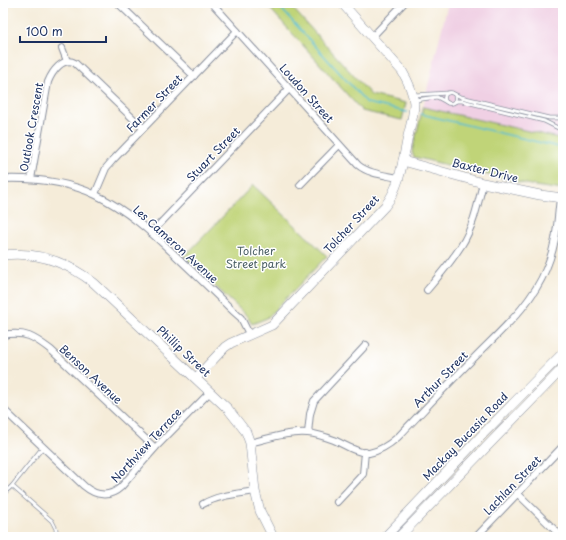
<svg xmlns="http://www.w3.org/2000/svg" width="566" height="540" viewBox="0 0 566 540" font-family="'Playpen Sans',sans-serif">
<rect width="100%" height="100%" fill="#fff"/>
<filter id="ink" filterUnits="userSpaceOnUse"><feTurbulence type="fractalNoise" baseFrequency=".025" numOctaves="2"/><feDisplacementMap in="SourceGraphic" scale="8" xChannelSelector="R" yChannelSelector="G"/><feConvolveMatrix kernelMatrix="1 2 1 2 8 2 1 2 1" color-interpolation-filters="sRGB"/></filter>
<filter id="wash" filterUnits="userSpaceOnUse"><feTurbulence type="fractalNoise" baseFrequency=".012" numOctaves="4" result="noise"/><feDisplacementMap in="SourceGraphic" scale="16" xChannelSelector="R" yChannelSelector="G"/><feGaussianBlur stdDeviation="0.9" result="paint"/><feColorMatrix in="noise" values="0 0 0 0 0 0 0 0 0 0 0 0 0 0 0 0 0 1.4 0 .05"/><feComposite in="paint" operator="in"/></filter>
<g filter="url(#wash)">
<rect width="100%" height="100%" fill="#f5ecd9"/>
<!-- built -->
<polygon fill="#f0d0e4" points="448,3 563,3 563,139 423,107"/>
<!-- green -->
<g fill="#c0d478" stroke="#6e826b">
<polygon points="265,3 288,3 371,95 406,103 402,120 362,111"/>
<polygon points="423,107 563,139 563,190 535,186 414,157 412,152"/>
<polygon points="253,185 327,256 267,318 252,324 246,315 184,257"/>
</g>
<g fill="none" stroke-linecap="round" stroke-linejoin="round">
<!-- stream -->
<g stroke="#55bed1" stroke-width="1.5">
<polyline points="276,3 367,103 407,112"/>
<polyline points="421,114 563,148"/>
</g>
</g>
</g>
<g filter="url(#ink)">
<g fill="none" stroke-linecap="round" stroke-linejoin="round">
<!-- lane casing -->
<g stroke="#888e9c" stroke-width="4.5">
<g id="lane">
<circle cx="450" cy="98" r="5.5"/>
<polyline points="452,93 461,97 549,118 563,118"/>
<polyline points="414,95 448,93"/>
<polyline points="415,100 437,97 448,103"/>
<polyline points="453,103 457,101 462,101 544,121 558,128 563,127"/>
<polyline points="12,486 52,521 56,529 56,537"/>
<polyline points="3,494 12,486 43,447"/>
</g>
</g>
<!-- street casing -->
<g stroke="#888e9c" stroke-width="8">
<g id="street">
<polyline points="118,3 194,76"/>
<path d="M212,3L358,165C369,174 385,175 398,178"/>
<polyline points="372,37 404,3"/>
<polyline points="62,48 67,61"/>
<path d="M3,179C34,178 68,182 96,195C127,210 151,232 176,256C195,274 214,292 233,311L241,318L249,334"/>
<path d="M31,179L48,82C52,72 63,56 75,63L143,128"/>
<polyline points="300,185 339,145"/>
<polyline points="95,194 106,168 112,161 237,31"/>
<polyline points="151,233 289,89"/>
<path d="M427,290C439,276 451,262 461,246C473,228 478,204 483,183"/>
<path d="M3,335C26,331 34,337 51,350L155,448"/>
<path d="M3,409L84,486C96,496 109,498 121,487L155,448L210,392"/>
<polyline points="308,433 310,414 314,401 366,345"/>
<path d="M250,443C267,439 290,431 308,433C317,434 326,437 334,440C343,444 359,454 369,453C380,451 390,444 398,437C423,411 447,385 472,360C499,332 531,306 546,269C557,243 557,224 560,198"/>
<polyline points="517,493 562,537"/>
<polyline points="337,502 363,474 365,452"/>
<path d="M203,504C218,495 238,494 255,491"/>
<polyline points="476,537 563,446"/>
</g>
</g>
<!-- secondary casing -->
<g stroke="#888e9c" stroke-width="10">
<g id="secondary">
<polyline points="403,161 483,183 540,195 563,198"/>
<path d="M3,255C37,251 67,262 94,283L228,409L246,432L250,443L255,491L260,511L273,537"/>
<path d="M196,378L225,347L231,343L272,325L385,206C400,187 403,160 408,136C411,125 414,114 414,103C413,92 408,81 402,71L342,3"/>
<polyline points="385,537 483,434 563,353"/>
<polyline points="399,537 563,368"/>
</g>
</g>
<!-- lane -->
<use href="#lane" stroke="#fff" stroke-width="3"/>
<!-- street -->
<use href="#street" stroke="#fff" stroke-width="6"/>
<!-- secondary -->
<use href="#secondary" stroke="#fff" stroke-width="9"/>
</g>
</g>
<g text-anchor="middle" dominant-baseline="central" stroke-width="3" stroke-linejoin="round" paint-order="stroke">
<!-- street labels -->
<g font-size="11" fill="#1b2f5e" stroke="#fff">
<text transform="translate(307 93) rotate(48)">Loudon Street</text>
<text transform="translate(154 103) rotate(-46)">Farmer Street</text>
<text transform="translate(31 127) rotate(-80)">Outlook Crescent</text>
<text transform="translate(213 154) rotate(-46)">Stuart Street</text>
<text transform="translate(485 170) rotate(14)">Baxter Drive</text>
<text transform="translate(351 224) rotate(-47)">Tolcher Street</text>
<text transform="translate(176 244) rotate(42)">Les Cameron Avenue</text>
<text transform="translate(184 351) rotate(43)">Phillip Street</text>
<text transform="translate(91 374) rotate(43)">Benson Avenue</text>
<text transform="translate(440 379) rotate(-46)">Arthur Street</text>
<text transform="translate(465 436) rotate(-46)">Mackay Bucasia Road</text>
<text transform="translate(146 445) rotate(-47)">Northview Terrace</text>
<text transform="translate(512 485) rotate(-46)">Lachlan Street</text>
</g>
<!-- park labels -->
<g font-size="11" fill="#4d6166" stroke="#fff">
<text x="256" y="250">Tolcher<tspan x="256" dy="13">Street park</tspan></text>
</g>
</g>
<!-- margin -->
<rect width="566" height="540" fill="none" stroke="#fff" stroke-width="16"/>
<!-- scale -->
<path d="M20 36v6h86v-6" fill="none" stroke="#1b2f5e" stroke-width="2"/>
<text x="26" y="36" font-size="12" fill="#1b2f5e" stroke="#ffffff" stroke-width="3" paint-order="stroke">100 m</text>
</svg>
